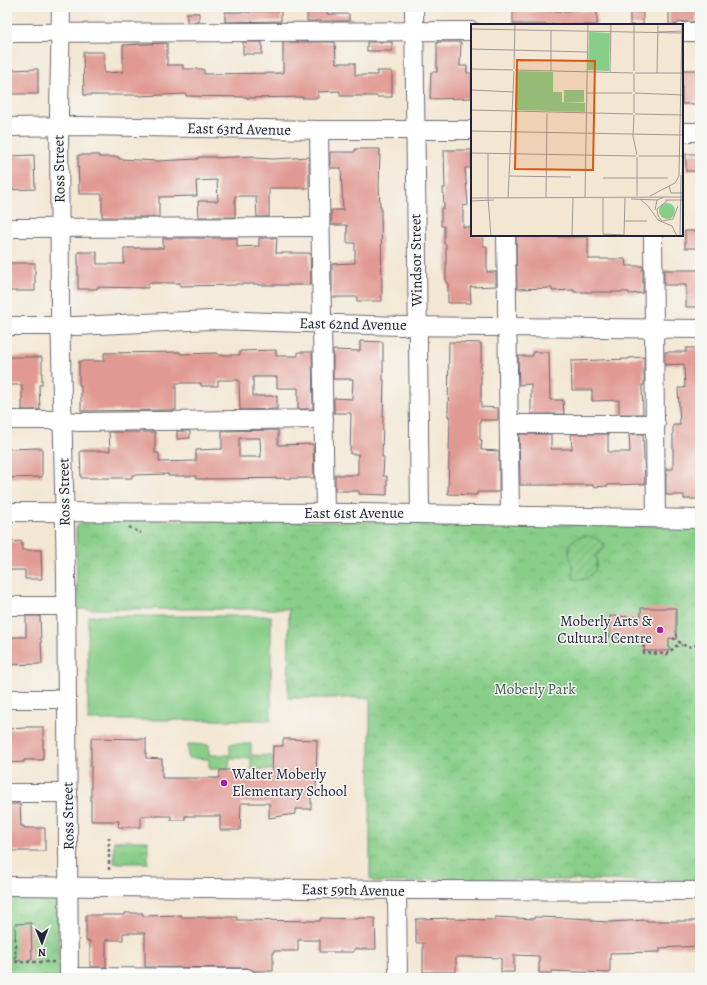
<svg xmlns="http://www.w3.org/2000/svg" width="707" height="985" viewBox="0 0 707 985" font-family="Alegreya,serif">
<defs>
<pattern id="park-crowns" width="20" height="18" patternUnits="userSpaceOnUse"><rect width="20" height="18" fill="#88ce89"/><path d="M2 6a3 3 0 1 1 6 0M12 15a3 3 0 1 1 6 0" fill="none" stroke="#75b177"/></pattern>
<pattern id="garden-furrows" width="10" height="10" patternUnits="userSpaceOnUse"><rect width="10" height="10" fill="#88ce89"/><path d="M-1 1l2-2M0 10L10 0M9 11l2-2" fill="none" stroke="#75b177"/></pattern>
</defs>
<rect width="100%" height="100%" fill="#f6f6f2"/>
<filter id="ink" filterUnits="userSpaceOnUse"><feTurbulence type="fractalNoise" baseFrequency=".025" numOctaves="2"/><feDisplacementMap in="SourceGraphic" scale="8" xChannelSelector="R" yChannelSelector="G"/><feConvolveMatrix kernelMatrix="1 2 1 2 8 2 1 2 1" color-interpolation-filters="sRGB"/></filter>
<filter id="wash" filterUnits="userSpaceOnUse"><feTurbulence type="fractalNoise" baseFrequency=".012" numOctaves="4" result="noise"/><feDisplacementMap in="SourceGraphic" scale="16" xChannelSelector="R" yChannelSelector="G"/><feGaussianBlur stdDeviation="0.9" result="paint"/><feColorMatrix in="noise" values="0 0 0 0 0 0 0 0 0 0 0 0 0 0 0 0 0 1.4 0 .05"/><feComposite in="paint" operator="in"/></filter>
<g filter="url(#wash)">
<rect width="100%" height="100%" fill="#f3e7d3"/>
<!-- grass -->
<g fill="#88ce89" stroke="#557862">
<rect x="88" y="616" width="183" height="104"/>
<polygon points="188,744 209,745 209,755 230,755 230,744 251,744 251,755 272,756 272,770 251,769 251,758 230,758 229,769 209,769 209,759 188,758"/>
</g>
<!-- park -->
<g fill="url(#park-crowns)" stroke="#557862">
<polygon points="82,520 417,522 700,527 700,881 427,879 424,882 375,882 370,879 370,698 288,698 289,609 77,609 76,529 77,526"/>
<rect x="114" y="841" width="34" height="22"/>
<polygon points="7,896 51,896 58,901 59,978 7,978"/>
</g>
<!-- garden -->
<path fill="url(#garden-furrows)" stroke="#557862" d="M583,536C593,536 598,538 605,546V548L595,556C601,569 587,585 573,578C572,574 573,571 573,568C569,552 562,542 583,536Z"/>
<g id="blocks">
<!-- building -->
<g fill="#e19a93" fill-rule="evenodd">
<polygon points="696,9 696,22 682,22 675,25 669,25 669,10"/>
<polygon points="535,10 549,10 549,11 570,11 570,10 597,11 597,25 513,24 513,11 535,11"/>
<polygon points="250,11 281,11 281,21 225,22 225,12 250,12"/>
<polygon points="307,11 327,11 327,14 349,14 349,21 307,21"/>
<rect x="630" y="12" width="13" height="13"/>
<rect x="187" y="13" width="12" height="9"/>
<rect x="243" y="42" width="19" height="12"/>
<polygon points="283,42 335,42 336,63 355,63 355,75 377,75 377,71 392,71 392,97 377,97 377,96 340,96 340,91 318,92 318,98 302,98 302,97 247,98 247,97 186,96 186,94 139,96 139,95 84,95 83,52 104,52 104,73 123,72 123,45 167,43 167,65 183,65 183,69 202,69 204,70 204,74 283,73"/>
<rect x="367" y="42" width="25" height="9"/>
<polygon points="437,42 461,42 460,66 467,66 467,73 472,73 472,98 430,99 431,72 437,72"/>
<polygon points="38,69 38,94 7,94 7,70"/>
<polygon points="682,70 696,70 696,74 700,74 700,101 696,101 696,104 682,104"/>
<polygon points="355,149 380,149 379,186 380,206 381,206 382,301 357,301 357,297 332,297 332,264 355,263 355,243 347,243 347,225 331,225 331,210 343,210 341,168 330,168 330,152 355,152"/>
<polygon points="444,150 472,150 472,168 465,168 468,205 463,206 463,227 472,227 472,235 483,235 483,246 487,246 487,272 496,272 496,286 470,287 471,303 448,303 448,283 446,283 446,244 444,244 444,226 441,226 441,208 444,208 443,188 445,188"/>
<rect x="686" y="154" width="14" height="17"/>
<polygon points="34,155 35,189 7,190 7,156"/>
<polygon points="78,155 99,155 99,157 119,157 119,159 157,161 198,159 198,157 215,157 215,158 254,156 254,158 274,159 309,157 309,188 269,188 269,217 257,217 256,196 235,196 235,217 199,217 198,201 218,201 217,180 196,181 197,196 159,197 159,217 102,217 102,194 79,194"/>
<rect x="685" y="231" width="15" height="17"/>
<polygon points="516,235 527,235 527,237 588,237 588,259 625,259 626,266 643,266 643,293 629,294 629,292 574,292 574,290 552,291 552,288 517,289"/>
<polygon points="163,238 237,238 237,247 259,246 259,238 277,238 276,253 310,253 311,285 258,285 258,284 236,284 236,285 180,286 180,283 148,283 148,288 97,287 97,289 78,289 78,252 97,252 97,264 124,264 124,248 163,248"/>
<rect x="7" y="263" width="28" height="28"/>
<polygon points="664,270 700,270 700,307 686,307 686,285 664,285"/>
<polygon points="360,341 383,342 383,380 384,380 382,457 384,457 383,476 387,476 387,495 359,494 359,491 335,491 335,475 358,475 358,454 350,454 351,413 334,413 334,398 352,399 353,379 333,379 333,350 360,351"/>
<polygon points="449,342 481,343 481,407 498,408 498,420 480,420 480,440 482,440 481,450 499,451 499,492 477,492 477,495 448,494 450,417 448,417"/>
<polygon points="686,348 700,348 700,403 696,403 697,425 700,425 699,499 684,499 684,495 666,495 666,469 673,469 673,425 680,425 678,388 685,388 684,364 665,365 665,352 686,352"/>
<polygon points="276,350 276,356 298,356 298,352 312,352 313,409 298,409 298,388 277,388 277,377 253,377 253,396 277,396 277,409 240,410 239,380 218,380 218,386 201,386 201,383 176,383 176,410 81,411 81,385 79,385 79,361 104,361 104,353 180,352 180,354 218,353 218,355 240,355 240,351"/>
<polygon points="533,352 549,352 550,400 563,400 564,414 531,414 531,384 519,385 518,356 533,356"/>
<polygon points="7,357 42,357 42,385 39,385 40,410 22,410 22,385 7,385"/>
<polygon points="644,357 644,385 642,385 643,414 619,414 619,400 592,401 592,390 572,390 571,361 629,359 629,358"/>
<path d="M278,430V445L313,444L314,478L196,479V476H168V474L132,475V478H81L80,451H110L109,432H155V453H159V462L196,461V450L222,449V431ZM239,438H260L261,457H239Z"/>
<polygon points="177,431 190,431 190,438 177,439"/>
<polygon points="519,434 551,434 551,449 572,449 571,434 608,434 608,452 630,452 629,434 643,434 645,484 608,485 608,486 593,487 593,485 520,485"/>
<polygon points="42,448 42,477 7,478 7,449"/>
<polygon points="22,541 22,550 41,550 42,579 25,579 25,570 8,570 7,542"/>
<polygon points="641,608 676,608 676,632 677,639 669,638 669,651 644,651 645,636 610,637 610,616 641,617"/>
<polygon points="26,616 40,616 42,664 7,665 7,637 26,637"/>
<polygon points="26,727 43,727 43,760 24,760 24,762 7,763 7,729 26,728"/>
<polygon points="91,738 146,739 146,758 162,759 162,778 219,778 220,770 242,770 242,774 272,774 273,746 283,746 283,739 317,740 316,792 311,792 311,809 295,809 295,814 269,818 269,803 241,803 240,830 220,830 220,816 185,816 185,820 171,820 171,816 141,816 141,827 118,827 119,821 91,821"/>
<polygon points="7,804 20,804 21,826 24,826 24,828 45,828 45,851 9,851"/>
<polygon points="125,913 143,913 143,916 181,915 181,917 237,917 237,920 320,921 320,918 358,919 358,918 375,918 376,949 354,949 354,952 320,952 320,940 298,940 298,951 273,951 273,971 254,971 247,968 145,967 145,933 123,933 123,940 106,940 106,967 90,967 90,941 86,941 86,915 125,915"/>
<polygon points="495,917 534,919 534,917 571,918 591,919 591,921 609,922 647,920 647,921 700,921 700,946 660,948 660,952 610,953 610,973 552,971 552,973 539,973 539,956 514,955 514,972 501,972 501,958 476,957 456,957 456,972 423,972 423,943 416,943 416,919 455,918 455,919 495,920"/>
<polygon points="31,923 32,960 16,961 15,924"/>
</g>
</g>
</g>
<g filter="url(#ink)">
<use href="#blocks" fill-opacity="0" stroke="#6b6770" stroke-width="1"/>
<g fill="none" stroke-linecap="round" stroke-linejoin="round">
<!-- minor casing -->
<g stroke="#6b6770" stroke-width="20">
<g id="minor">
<polyline points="61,7 59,112 60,309 66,575 69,978"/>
<polyline points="414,7 420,514"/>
<polyline points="682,32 700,32"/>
<polyline points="7,33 472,31"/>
<polyline points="7,127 77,126 319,130 472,130"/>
<polyline points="319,130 325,513"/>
<polyline points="682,132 700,132"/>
<polyline points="7,228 320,227"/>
<polyline points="506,235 510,515"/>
<polyline points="653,235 656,518"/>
<polyline points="7,326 76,326 211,320 402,326 700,329"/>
<polyline points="7,420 51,420 79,422 324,419"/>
<polyline points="509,424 656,424"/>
<polyline points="7,512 360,513 700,519"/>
<polyline points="7,606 66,606"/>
<polyline points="7,699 67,699"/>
<polyline points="7,793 68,793"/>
<polyline points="7,886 413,890 700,891"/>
<polyline points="397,890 398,978"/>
<polyline points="69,977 247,978"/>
</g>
</g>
<!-- path -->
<g stroke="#6b6770" stroke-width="2.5" stroke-dasharray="3 3" stroke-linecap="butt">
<polyline points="129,527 141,533"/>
<polyline points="673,638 687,647 700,644"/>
<polyline points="612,639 643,640 644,653 667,654 676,646 682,645"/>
<polyline points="634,640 636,634"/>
<polyline points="109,870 109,835"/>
<polyline points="15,938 15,962 55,962"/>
</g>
<!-- minor -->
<use href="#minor" stroke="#fff" stroke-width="18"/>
</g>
</g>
<!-- markers -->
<g fill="#b5179e" stroke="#f6f6f2" stroke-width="1.5">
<circle cx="660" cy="630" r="4"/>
<circle cx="224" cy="783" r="4"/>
</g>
<g text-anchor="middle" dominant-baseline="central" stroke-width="3" stroke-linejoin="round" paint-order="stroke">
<!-- street labels -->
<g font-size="15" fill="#22223b" stroke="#f6f6f2">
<text transform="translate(239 129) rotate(1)">East 63rd Avenue</text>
<text transform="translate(59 169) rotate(-91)">Ross Street</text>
<text transform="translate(416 260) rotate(-91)">Windsor Street</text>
<text transform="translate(353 324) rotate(1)">East 62nd Avenue</text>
<text transform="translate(64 492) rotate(-91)">Ross Street</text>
<text x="354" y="513">East 61st Avenue</text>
<text transform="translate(68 816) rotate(-91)">Ross Street</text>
<text transform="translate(353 890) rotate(1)">East 59th Avenue</text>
</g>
<!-- poi labels -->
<g font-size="15" fill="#22223b" stroke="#f6f6f2" text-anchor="end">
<text x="652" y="621">Moberly Arts &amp;<tspan x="652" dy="17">Cultural Centre</tspan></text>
<text x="232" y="774" text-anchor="start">Walter Moberly<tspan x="232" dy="17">Elementary School</tspan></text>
</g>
<!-- park labels -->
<g font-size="15" fill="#415652" stroke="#f6f6f2">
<text x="535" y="689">Moberly Park</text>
</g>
</g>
<!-- overview -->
<g transform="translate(471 24)">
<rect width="212" height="212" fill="#f3e7d3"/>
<path d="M93,66H113V78H93ZM188 187a8 8 0 1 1 16 0a8 8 0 1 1-16 0Z" fill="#88ce89"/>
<path d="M118,8L139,9L138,47L117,46ZM45,47L82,48V68H91V78L114,79V88L44,86Z" fill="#88ce89"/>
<path fill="none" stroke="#9f9896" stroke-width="1" d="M0,5L211,9M187,8L212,7M0,25L116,28M0,45L42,46M43,45L44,0M44,46L162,49M80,47V7M163,47V0M139,48L140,0M164,49H212M186,49L187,0M0,66L43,68M163,68V50M116,69H161M164,69L212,71M0,86L162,90M163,89V70M164,90L212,91M163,91L162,112L166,131M0,107L212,111M0,129L165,132M17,129V174L20,212M168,132H212M166,133V172M38,152L100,153M132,154H197M198,162L200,169H212M179,172L204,159L208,152L211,0M75,173L76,89M114,173L117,0M0,174L211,173M37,174L43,47M132,174V210L153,211M160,175L187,176M169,175L177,182L187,196L201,202L206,212M194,176H211M197,176L186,185L187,192L191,197L202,195L207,182M0,177L23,176M184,186L186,176L193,173M153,197H176M153,211L154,174M101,212L102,173M209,212L210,151"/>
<path fill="#de560e" fill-opacity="0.15" stroke="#de560e" stroke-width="2" d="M46,36L124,37L122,146L44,145Z"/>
<rect width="212" height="212" fill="none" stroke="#22223b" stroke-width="2"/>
</g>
<!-- margin -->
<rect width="707" height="985" fill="none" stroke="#f6f6f2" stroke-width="24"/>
<!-- north arrow -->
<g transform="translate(42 943) rotate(179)" stroke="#f6f6f2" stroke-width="3" paint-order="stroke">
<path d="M0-3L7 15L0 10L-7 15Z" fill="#22223b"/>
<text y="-6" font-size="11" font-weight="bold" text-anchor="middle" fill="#22223b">N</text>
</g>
</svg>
